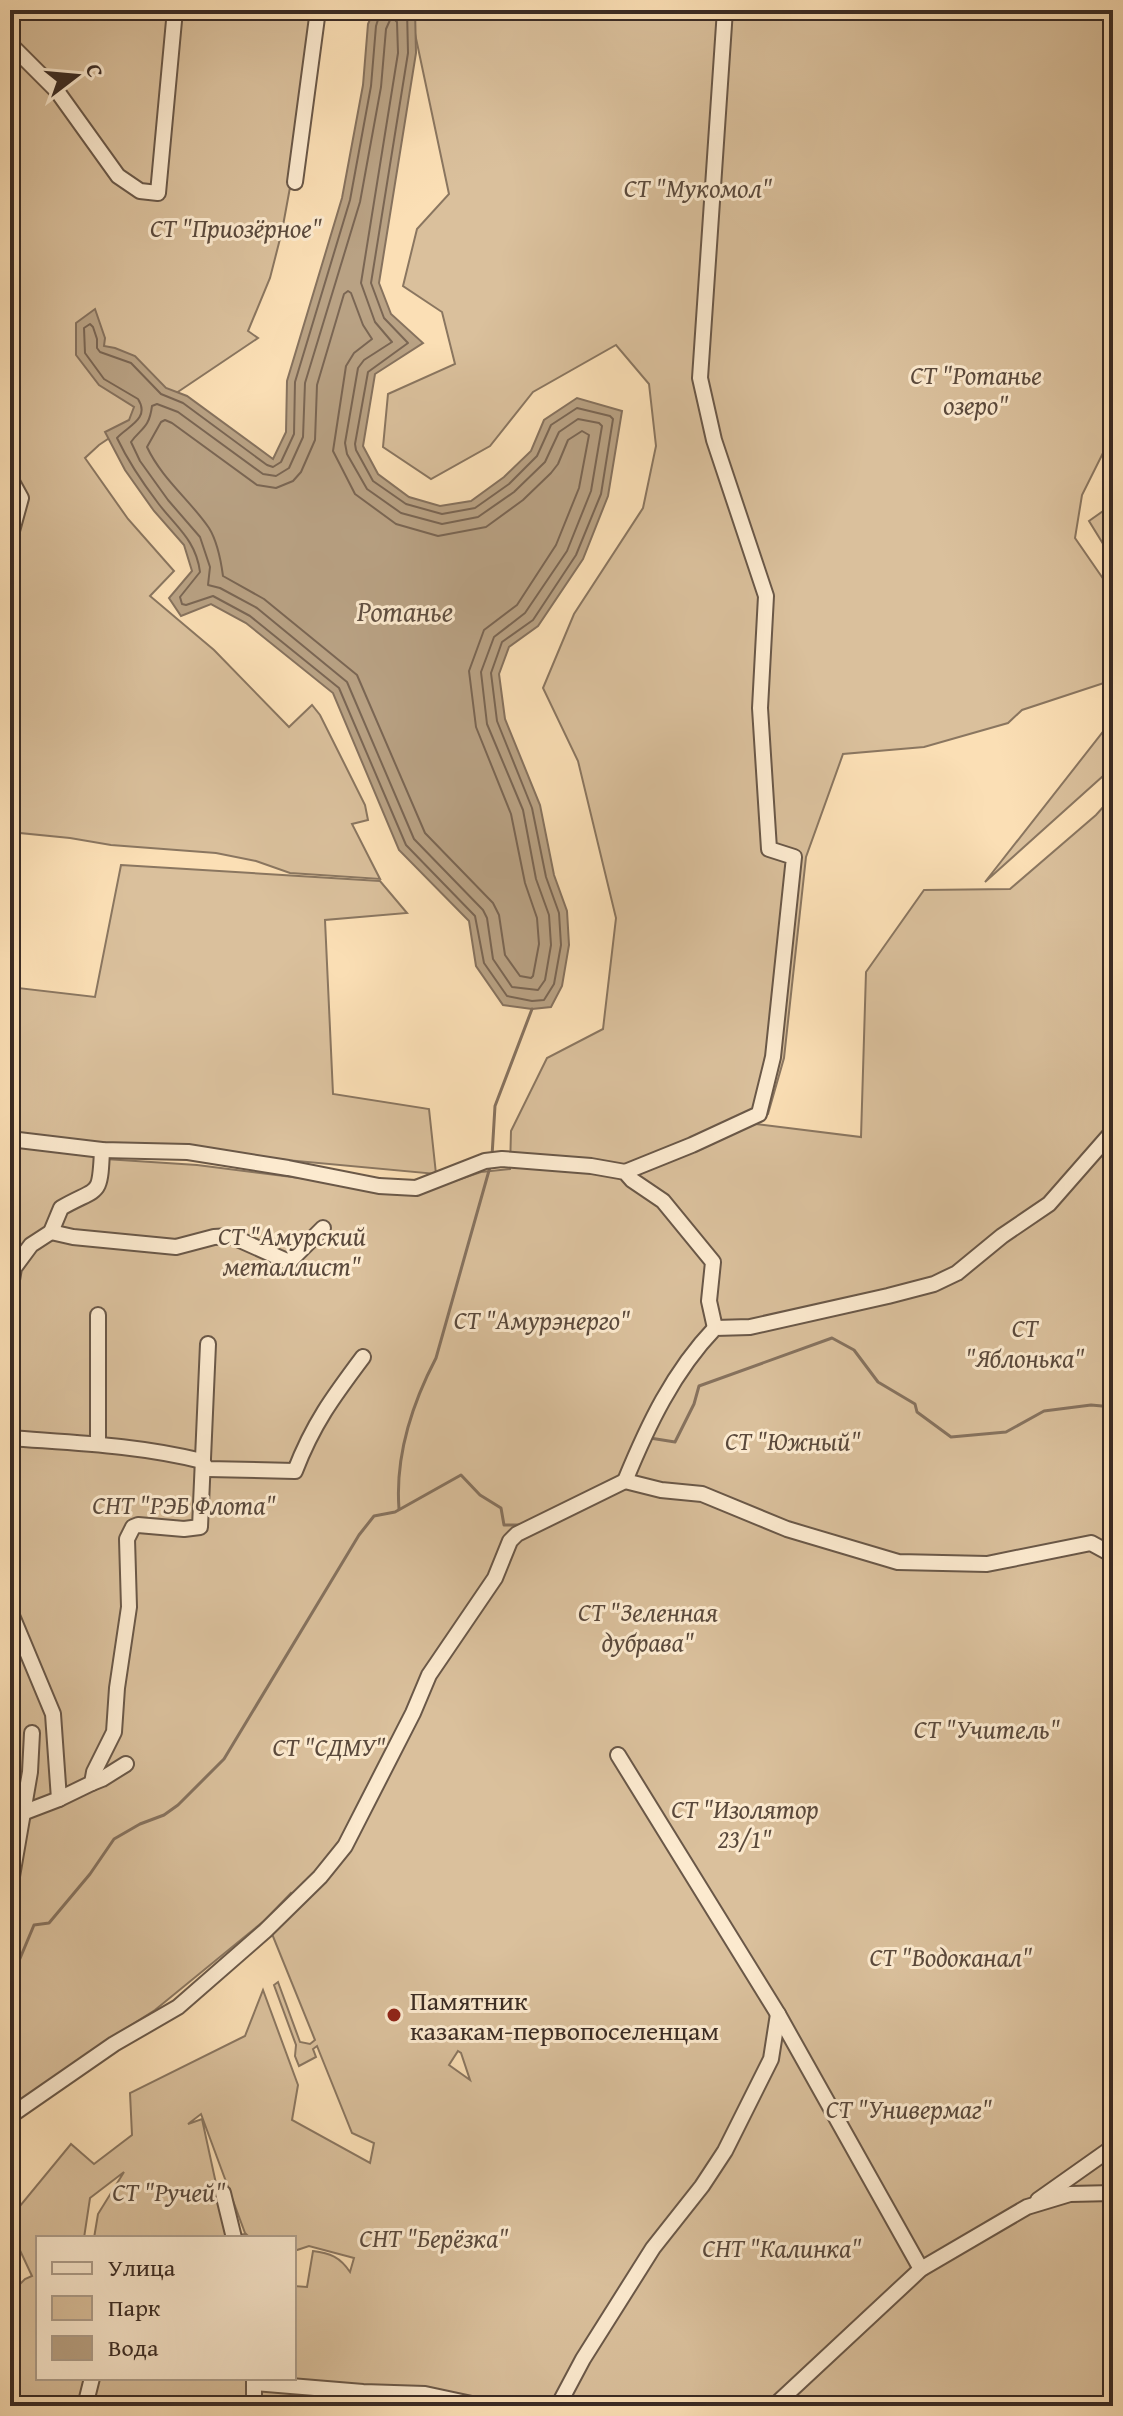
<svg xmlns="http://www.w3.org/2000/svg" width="1123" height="2416" viewBox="0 0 1123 2416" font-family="'Gentium Book Plus',serif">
<rect width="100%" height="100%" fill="#fbdfb5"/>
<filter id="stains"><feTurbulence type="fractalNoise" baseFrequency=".0025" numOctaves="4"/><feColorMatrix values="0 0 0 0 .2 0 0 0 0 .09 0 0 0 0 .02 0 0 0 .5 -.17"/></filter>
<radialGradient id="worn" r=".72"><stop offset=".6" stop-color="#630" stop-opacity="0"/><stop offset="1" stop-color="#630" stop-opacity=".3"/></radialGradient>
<!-- green -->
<g fill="#dac09c" stroke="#8a7660" stroke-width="2" fill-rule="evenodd">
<polygon points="10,10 315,10 291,182 282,231 270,278 248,331 258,338 99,445 85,458 128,519 174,571 150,596 214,650 289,727 312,705 320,715 365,805 368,820 352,824 380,879 290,873 256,861 216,853 111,845 70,838 10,832"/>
<path d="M410,10H1113V314H1111L1113,390L1105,449L1082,495L1075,538L1113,593V680L1022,710L1008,723L924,747L843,754L806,857L784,1058L768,1114L756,1124L861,1137L866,972L924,890L1010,889L1096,815L1113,796V2406H10V2294L25,2279L32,2276L10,2229V2218L71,2144L94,2164L132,2135L130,2093L245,2036L263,1990L298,2085L292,2120L370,2163L374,2143L352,2133L317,2046L313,2049L316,2057L299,2066L295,2056L296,2045L274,1985L278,1982L300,2042L310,2044L315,2040L270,1929L300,1902L291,1893L264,1921L155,2010L125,2029L76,2067L10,2110V1144L82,1152L105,1159L197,1165L419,1193L481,1172L510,1169L511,1131L547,1058L603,1029L616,918L578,761L543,688L574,614L643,508L656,446L649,384L616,345L533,392L490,446L431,479L383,447L388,394L455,364L442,312L403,286L417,229L449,194ZM458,2051L461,2053L470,2080L449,2065ZM201,2114L245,2233L250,2238H294V2251L309,2246L354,2258L350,2272C340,2257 330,2253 313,2251L307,2287L294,2286V2378H38V2238H84L90,2198L124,2172L98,2214L94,2238H248L244,2234L231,2237L220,2202L202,2119L188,2124Z"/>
<polygon points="1113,504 1113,560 1089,521"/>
<polygon points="1113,719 1113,767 985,882"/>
<polygon points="121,865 380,881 407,913 325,920 333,1094 429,1109 436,1174 10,1134 10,987 95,997"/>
</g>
<!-- water -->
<polygon fill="#b9a284" stroke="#86725e" stroke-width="2" points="374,10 415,10 416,53 379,283 391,314 423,343 375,374 363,446 378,474 409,497 440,506 471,501 504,477 531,451 544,420 577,398 622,411 608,496 583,559 538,626 509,647 499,674 505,719 540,805 554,875 567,911 569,945 562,986 551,1007 532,1009 503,1005 476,966 469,921 399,850 333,693 246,623 211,604 181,616 169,598 192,571 184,545 154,511 125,470 105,432 129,420 134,407 99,385 76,355 76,323 95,309 105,338 104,346 115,348 135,356 166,388 187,396 273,459 286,432 287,381 342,198 363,85 368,24"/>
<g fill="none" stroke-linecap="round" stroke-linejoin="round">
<!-- shore -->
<g stroke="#7a6654" stroke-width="2">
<path d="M381,10L376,26L371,86L350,200L295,382L294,434L281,462L273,467L267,465L183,403L161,394L131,363L100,352L97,348V339L93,327L90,324L84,328L85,353L104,379L138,399C151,419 126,427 117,438C128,461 142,482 158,503C176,527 196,540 200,572L180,597L182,604L186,605L213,596L250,616L339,688L406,845L475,916L484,963L507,996L532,1001L544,1000L554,984L561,945L559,913L546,877L532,808L497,721L491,673L502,642L533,620L576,555L601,494L613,419L610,416L577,408L551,425L537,456L509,484L475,508L442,514L406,504L373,481L356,450L355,444L368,372L408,343L384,318L371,283L408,53L407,10"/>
<path d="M393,18L397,22L398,53L361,283L375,322L392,342L364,360L358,368L345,443L347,454L367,489L401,513L442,524L478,517L514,492L545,462L559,432L578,419L599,423L602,426L591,491L567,551L525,613L494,637L481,672L487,724L523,810L536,879L549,915L551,945L545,980L538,990L512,987L493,959L487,918L483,910L414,839L347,682L257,608L220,588L208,585L210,567L200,537L168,500L140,461L131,442C141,428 149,429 152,406L157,404L178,412L263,474L276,476L289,468L303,437L305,383L360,202L381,87L386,29L390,20Z"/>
<path d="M348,291L351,293L363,325L372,339L354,353L346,366L333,451L355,494L396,524L438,536L486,527L523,500L551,473L558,464L568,440L582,431L589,435L579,488L556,545L517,605L484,630L469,671L476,727L511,814L525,883L537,918L539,944L533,976L531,978L520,976L505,955L499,915L493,903L425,833L357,675L264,599L223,576C221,561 217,541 209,528C190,500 162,479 147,447L161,422L165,420L172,423L257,485L276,488L293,481L301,472L315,440L317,385L344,294Z"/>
</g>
<!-- stream -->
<g stroke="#86725e" stroke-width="3">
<polyline points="492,1156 495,1106 532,1009"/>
<polyline points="650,1438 675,1442 694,1404 699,1386 832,1338 854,1350 878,1382 915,1404 917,1412 951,1437 1006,1432 1044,1411 1091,1405 1113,1407"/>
<path d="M399,1509C395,1456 412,1404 436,1358L490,1167"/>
<polyline points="10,1976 16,1968 34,1925 49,1923 90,1874 114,1839 140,1824 164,1815 178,1805 224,1759 359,1535 374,1516 395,1512 461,1475 480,1495 501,1508 504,1525 520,1525"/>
</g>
<!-- minor casing -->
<g stroke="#6a5848" stroke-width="18">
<g id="minor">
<polyline points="10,44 57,91 118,176 140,191 158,193 175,10"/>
<polyline points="295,182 318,10"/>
<polyline points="10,478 21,498 10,538"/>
<polyline points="10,1139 102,1150 188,1152 288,1168 379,1186 416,1188 485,1161 502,1159 591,1166 625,1172 632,1180 663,1201 713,1262 709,1301 715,1328"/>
<polyline points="625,1172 692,1145 759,1114 773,1057 794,857 769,849 760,708 766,596 714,440 700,378 725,10"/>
<polyline points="51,1232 73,1237 176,1247 214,1237 231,1236 289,1262 323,1228"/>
<path d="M10,1292L14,1268L31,1245L51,1232L61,1208C99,1186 100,1199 102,1150"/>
<path d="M10,1438C75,1443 138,1445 202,1461L207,1469L295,1471C313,1424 333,1397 363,1357"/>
<polyline points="98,1443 98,1315"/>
<polyline points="10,1461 11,1463"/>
<path d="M625,1481C648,1425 673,1372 715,1328L750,1327L888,1296L934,1284L957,1273L1002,1236L1049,1204L1113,1131"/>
<polyline points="625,1481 661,1490 702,1494 787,1529 898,1562 987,1564 1091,1543 1113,1555"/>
<polyline points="10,1611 53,1714 59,1799 25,1812"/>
<polyline points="618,1755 778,2014 921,2269"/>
<polyline points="92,1783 102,1779 126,1764"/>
<polyline points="59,1799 92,1783 94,1772 114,1732 117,1688 129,1607 127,1539 133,1527 138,1525 184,1529 200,1527 208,1344"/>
<polyline points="10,1888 30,1772 32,1733"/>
<polyline points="10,2116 114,2044 178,2007 265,1931 320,1877 345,1846 413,1713 429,1675 495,1578 510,1541 517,1534 625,1481"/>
<polyline points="223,2193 234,2238"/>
<polyline points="1038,2200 1113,2147"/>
<polyline points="254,2378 254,2406"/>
<polyline points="254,2383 363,2392 425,2394 481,2406"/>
<polyline points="85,2406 92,2378"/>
<polyline points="558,2406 583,2359 653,2248 702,2186 725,2151 771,2059 778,2014"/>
<polyline points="774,2406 921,2269 1027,2207 1070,2194 1113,2193"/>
</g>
</g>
<!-- minor -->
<use href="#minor" stroke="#fceacf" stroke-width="14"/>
</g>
<!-- markers -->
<circle fill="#8f2418" stroke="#fceacf" stroke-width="3" cx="394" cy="2015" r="8"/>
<g text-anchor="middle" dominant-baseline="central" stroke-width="6" stroke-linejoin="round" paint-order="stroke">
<!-- park labels -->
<g font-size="26" font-style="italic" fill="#5a493c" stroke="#fceacf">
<text x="698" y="187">СТ "Мукомол"</text>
<text x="236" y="227">СТ "Приозёрное"</text>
<text x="976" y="374">СТ "Ротанье<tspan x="976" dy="30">озеро"</tspan></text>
<text x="292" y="1235">СТ "Амурский<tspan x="292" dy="30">металлист"</tspan></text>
<text x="542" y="1319">СТ "Амурэнерго"</text>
<text x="1025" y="1327">СТ<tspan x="1025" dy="30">"Яблонька"</tspan></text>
<text x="793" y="1440">СТ "Южный"</text>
<text x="184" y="1504">СНТ "РЭБ Флота"</text>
<text x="648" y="1611">СТ "Зеленная<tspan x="648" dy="30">дубрава"</tspan></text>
<text x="987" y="1728">СТ "Учитель"</text>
<text x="329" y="1746">СТ "СДМУ"</text>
<text x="745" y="1808">СТ "Изолятор<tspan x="745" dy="30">23/1"</tspan></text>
<text x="951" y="1956">СТ "Водоканал"</text>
<text x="909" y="2108">СТ "Универмаг"</text>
<text x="169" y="2191">СТ "Ручей"</text>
<text x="434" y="2237">СНТ "Берёзка"</text>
<text x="782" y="2247">СНТ "Калинка"</text>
</g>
<!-- poi labels -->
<g font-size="26" fill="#3a2b24" stroke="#fceacf" text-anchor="start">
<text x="410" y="2000">Памятник<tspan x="410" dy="30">казакам-первопоселенцам</tspan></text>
</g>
<!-- water labels -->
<g font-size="28" font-style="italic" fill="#604f41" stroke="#fceacf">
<text x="405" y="610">Ротанье</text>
</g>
</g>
<!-- margin -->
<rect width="1123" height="2416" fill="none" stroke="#fbdfb5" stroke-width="40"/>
<rect x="12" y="12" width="1099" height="2392" fill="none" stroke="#3a2b24" stroke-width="4"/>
<rect x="20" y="20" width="1083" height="2376" fill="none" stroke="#3a2b24" stroke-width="2"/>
<!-- legend -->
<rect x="36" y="2236" width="260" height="144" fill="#fceacf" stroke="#ae9e8b" stroke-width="2"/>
<rect x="52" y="2262" width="40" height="12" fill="#fceacf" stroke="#ae9e8b" stroke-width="2"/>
<text x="108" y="2276" font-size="24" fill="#3a2b24">Улица</text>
<rect x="52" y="2296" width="40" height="24" fill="#dac09c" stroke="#ae9e8b" stroke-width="2"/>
<text x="108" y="2316" font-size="24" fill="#3a2b24">Парк</text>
<rect x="52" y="2336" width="40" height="24" fill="#b9a284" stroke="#ae9e8b" stroke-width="2"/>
<text x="108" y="2356" font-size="24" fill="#3a2b24">Вода</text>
<!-- north arrow -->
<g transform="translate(76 76) rotate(74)" stroke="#fceacf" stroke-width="6" paint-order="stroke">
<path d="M0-6L14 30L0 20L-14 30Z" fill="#3a2b24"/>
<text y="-12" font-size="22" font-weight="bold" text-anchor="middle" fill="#3a2b24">С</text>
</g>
<rect width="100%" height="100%" filter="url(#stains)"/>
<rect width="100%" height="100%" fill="url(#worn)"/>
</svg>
